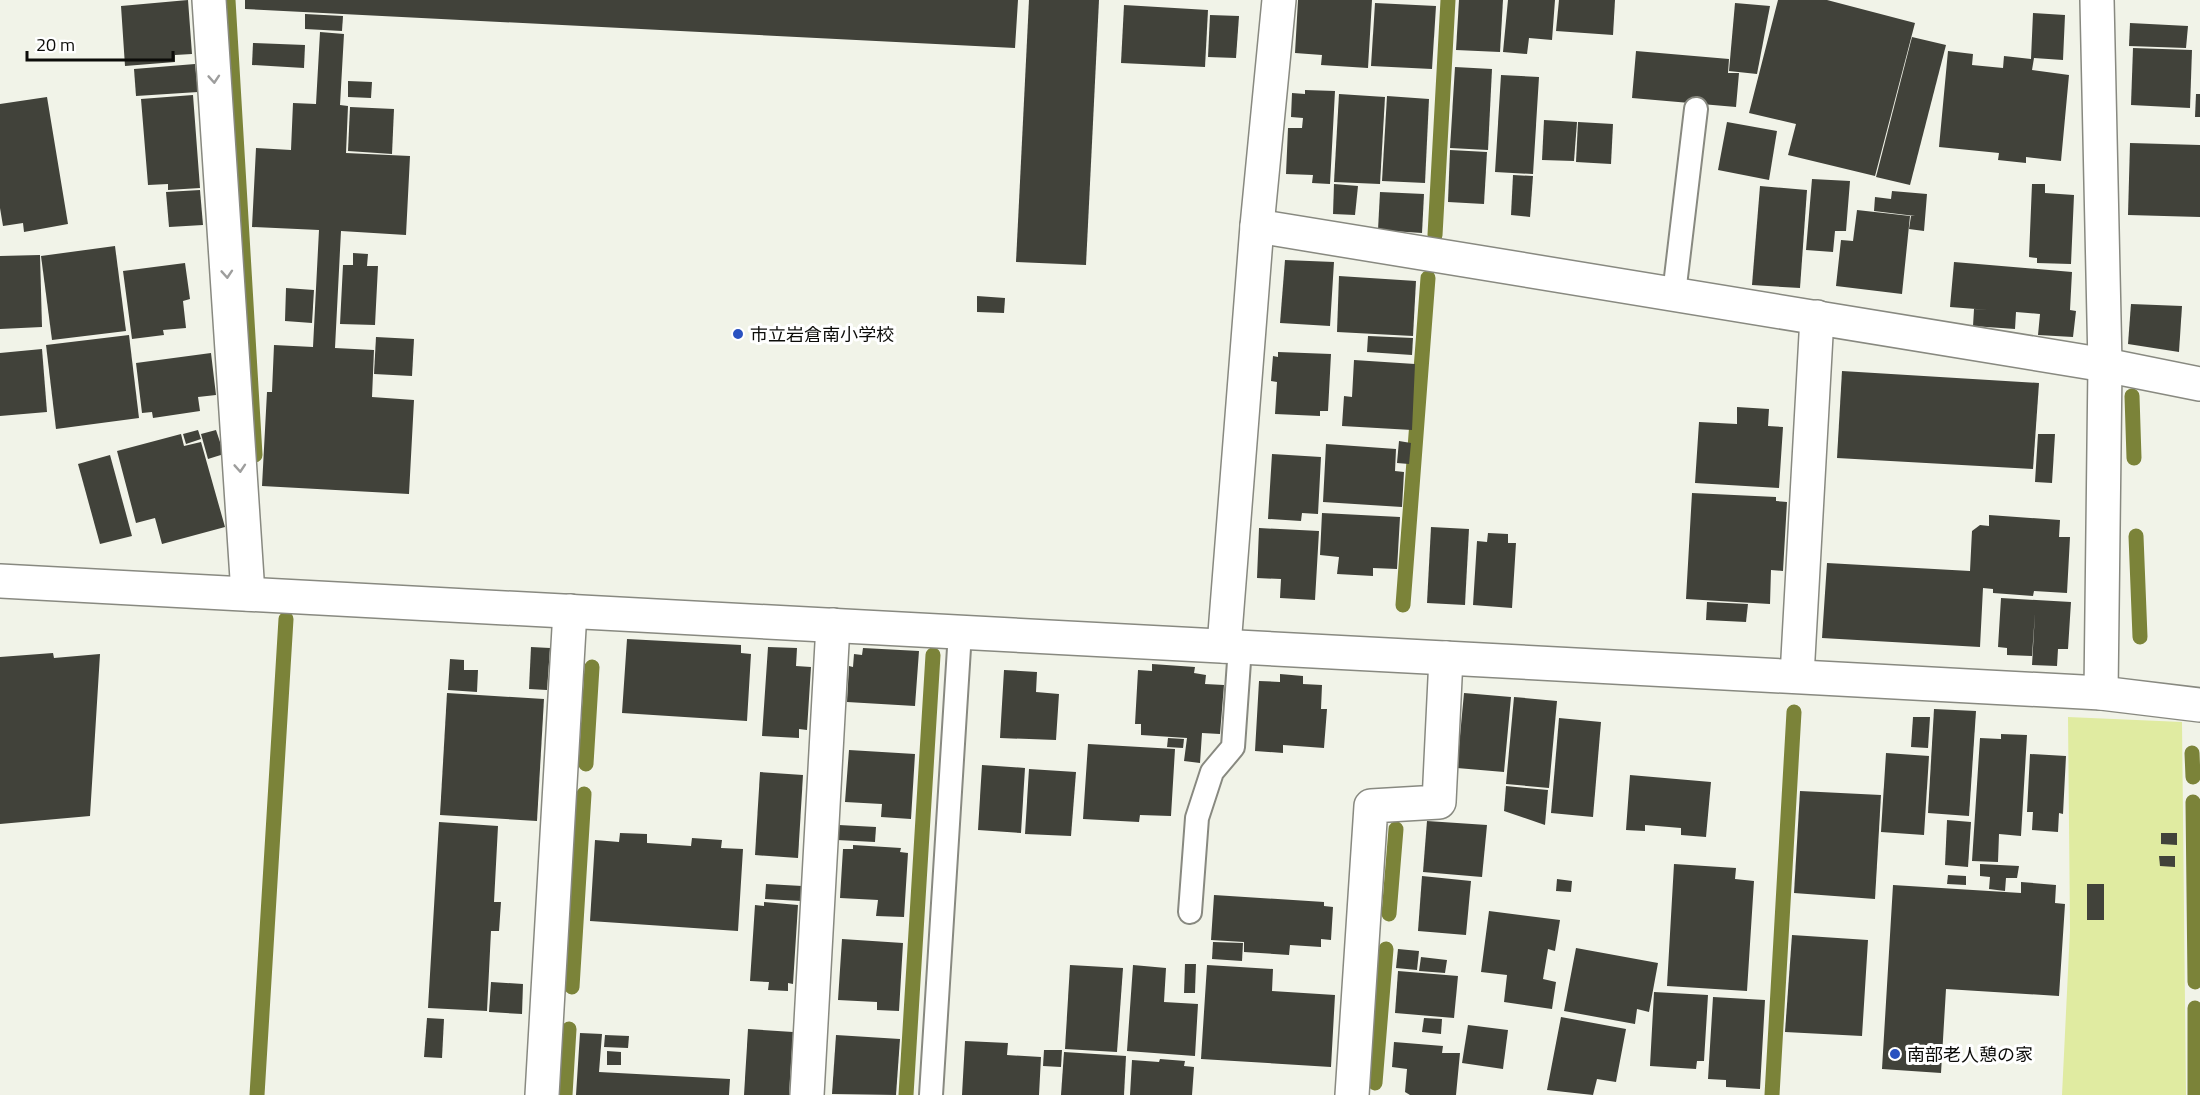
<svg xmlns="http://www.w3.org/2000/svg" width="2200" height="1095" viewBox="0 0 2200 1095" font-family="'Titillium Web','Noto Sans JP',sans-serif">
<rect width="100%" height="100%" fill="#f1f3e8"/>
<!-- green -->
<polygon fill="#e0eba1" points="2068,717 2182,722 2186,1095 2062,1095 2070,930"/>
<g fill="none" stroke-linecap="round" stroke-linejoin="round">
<!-- stream -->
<g stroke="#7b8339" stroke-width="15">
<polyline points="228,0 255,455"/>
<polyline points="1435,235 1448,0"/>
<polyline points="2132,396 2134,458"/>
<polyline points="2136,536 2140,637"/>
<polyline points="1403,605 1428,278"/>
<polyline points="2192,753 2193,777"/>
<polyline points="586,764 592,667"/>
<polyline points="2193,802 2195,982"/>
<polyline points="1389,914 1396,829"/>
<polyline points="572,987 584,794"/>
<polyline points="2195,1008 2195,1095"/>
<polyline points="1375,1083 1386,949"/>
<polyline points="257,1095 286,619"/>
<polyline points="565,1095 569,1029"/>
<polyline points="906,1095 933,655"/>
<polyline points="1772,1095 1794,712"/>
</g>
</g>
<!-- building -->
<g fill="#41423a">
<polygon points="188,0 192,54 175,55 175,62 125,66 121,6"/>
<polygon points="245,0 1018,0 1015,48 245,9"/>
<polygon points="1029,0 1099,0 1086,265 1016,262"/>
<polygon points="1298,0 1372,0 1368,68 1321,65 1322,55 1295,53"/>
<polygon points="1459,0 1503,0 1500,52 1456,50"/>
<polygon points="1508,0 1555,0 1552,40 1529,38 1527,54 1503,52"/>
<polygon points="1559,0 1615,0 1613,35 1556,31"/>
<polygon points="1778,0 1827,0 1915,23 1875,176 1788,155 1796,124 1749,113"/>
<polygon points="1375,3 1436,6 1432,69 1371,66"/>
<polygon points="1735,3 1770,6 1757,74 1729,71"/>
<polygon points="1124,5 1208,10 1205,67 1121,63"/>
<polygon points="2033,13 2065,15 2063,60 2034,58 2032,70 2069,75 2061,161 2026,157 2026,163 1998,160 1999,153 1939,147 1948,51 1973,54 1972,65 2003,68 2004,56 2031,59"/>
<polygon points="305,14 343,16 342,31 305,29"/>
<polygon points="1210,15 1239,16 1236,58 1208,57"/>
<polygon points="2130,23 2188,26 2186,48 2129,46"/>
<polygon points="320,32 344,34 340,105 348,106 346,153 410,156 406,235 341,231 335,348 374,350 372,397 414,400 409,494 262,486 267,392 272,392 274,345 313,347 319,230 252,227 256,148 291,150 293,103 316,104"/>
<polygon points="1912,37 1946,45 1910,185 1876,177"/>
<polygon points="253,43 305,45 304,68 252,65"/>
<polygon points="2133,48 2192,50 2190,108 2131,105"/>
<polygon points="1636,51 1729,59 1728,73 1739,73 1736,107 1632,98"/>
<polygon points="195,64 198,92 136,96 134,69"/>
<polygon points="1455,67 1492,69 1488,150 1450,148"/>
<polygon points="1501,75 1539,77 1533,174 1495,172"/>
<polygon points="348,81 372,82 371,98 348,97"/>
<polygon points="1305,90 1335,91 1330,184 1312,183 1313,175 1286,174 1288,128 1302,128 1303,118 1291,117 1292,93 1305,94"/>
<polygon points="1339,94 1385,97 1380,184 1334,182"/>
<polygon points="2196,94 2200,94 2200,117 2195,117"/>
<polygon points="193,95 200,188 168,190 168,184 148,185 141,99"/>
<polygon points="1387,96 1429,99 1425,183 1382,181"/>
<polygon points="47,97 68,224 24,232 23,223 3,226 0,208 0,104"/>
<polygon points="350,107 394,109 392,154 348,151"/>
<polygon points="1544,120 1577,122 1574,161 1542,160"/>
<polygon points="1578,122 1613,124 1611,164 1576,162"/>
<polygon points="1727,122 1777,131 1769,180 1718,170"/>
<polygon points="2130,143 2200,145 2200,217 2128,215"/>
<polygon points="1450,150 1487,152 1484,204 1448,202"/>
<polygon points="1513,175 1533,176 1530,217 1511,215"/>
<polygon points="1812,179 1850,181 1846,231 1835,231 1833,252 1806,250"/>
<polygon points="1334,184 1358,186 1355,215 1333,214"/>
<polygon points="2032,184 2045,184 2045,193 2074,195 2071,264 2037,263 2037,258 2029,257"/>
<polygon points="1760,186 1807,190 1800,288 1752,285"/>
<polygon points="200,190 203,225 169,227 166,192"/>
<polygon points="1892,191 1927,194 1924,231 1909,229 1911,216 1915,216 1874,211 1875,197 1891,199"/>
<polygon points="1380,192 1424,194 1422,233 1378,230"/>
<polygon points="1857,210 1910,216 1902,294 1836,286 1841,240 1853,241"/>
<polygon points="115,246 126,331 52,340 41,256"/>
<polygon points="353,253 368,254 367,266 378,266 375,325 340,324 343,265 353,265"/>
<polygon points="40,255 42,327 0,329 0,256"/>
<polygon points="1285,260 1334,262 1330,326 1280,323"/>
<polygon points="1954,262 2072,272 2070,310 2076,311 2073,337 2038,335 2040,314 2016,312 2015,329 1973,326 1974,309 1989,310 1950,307"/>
<polygon points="185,263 190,299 183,301 186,328 163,330 164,335 132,339 123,271"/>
<polygon points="1339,276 1416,281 1413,336 1337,332"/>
<polygon points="286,288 314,290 312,323 285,321"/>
<polygon points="977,296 1005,298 1004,313 977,312"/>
<polygon points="2131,304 2182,306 2179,352 2128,344"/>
<polygon points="129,335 139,418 56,429 46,345"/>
<polygon points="1368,336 1413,338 1412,355 1367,352"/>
<polygon points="376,337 414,339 412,376 374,374"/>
<polygon points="42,349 47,412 0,416 0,353"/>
<polygon points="1278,352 1331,354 1328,411 1320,411 1320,416 1275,414 1277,382 1271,381 1273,356 1278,357"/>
<polygon points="211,353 216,395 198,397 200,411 153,418 152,412 142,413 136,363"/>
<polygon points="1354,360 1415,364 1412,430 1342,426 1344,396 1352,397"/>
<polygon points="1842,371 2039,383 2033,469 1837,458"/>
<polygon points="1737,407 1769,409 1768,426 1783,427 1779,488 1695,483 1699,422 1737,424"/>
<polygon points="198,430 201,439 186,444 183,434"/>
<polygon points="216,430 224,454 208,459 201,434"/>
<polygon points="181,434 184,446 201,442 225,527 162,544 155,518 136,523 117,451"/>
<polygon points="2038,434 2055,434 2052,483 2035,482"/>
<polygon points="1399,441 1411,443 1409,464 1397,463"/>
<polygon points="1326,444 1396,449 1395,471 1404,472 1402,507 1323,502"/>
<polygon points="1272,454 1321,457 1318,514 1302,513 1301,521 1268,519"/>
<polygon points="110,455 132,536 100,544 78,464"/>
<polygon points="1692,493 1776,497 1776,501 1787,502 1783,571 1771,570 1770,604 1686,599"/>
<polygon points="1322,513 1400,517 1397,569 1373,568 1373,576 1337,574 1339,557 1320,555"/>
<polygon points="1989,515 2060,520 2059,537 2070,537 2067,593 2034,591 2033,596 1993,593 1993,589 1983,588 1980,647 1822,638 1827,563 1970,571 1972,531 1980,525 1989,526"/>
<polygon points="1431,527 1469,529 1465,605 1427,603"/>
<polygon points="1259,528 1319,531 1315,600 1280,598 1281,579 1257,578"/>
<polygon points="1488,533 1508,534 1508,543 1516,543 1512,608 1473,605 1477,541 1487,542"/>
<polygon points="2001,598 2071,602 2068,649 2058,649 2057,666 2032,665 2035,613 2032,656 2007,655 2007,648 1998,647"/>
<polygon points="1707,602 1748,604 1746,622 1706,620"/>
<polygon points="627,639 741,645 741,653 751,654 747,721 622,713"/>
<polygon points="531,647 550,648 547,690 529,689"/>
<polygon points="768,647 797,648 796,666 811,667 807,730 799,729 799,738 762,736"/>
<polygon points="863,648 919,651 915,706 847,702 849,666 853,667 854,654 862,655"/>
<polygon points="53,653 54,658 100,654 90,816 0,824 0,657"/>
<polygon points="450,659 464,660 464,670 478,670 477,692 448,690"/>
<polygon points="1152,664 1195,667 1194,673 1206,675 1205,684 1224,685 1220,734 1202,733 1200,763 1184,761 1187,738 1141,735 1141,724 1135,724 1138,670 1152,671"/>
<polygon points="1004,670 1037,672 1036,692 1059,694 1056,740 1000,738"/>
<polygon points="1280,674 1303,676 1303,684 1322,685 1321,709 1327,709 1324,748 1283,745 1283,753 1255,751 1259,681 1280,682"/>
<polygon points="447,693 544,699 537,821 440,815"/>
<polygon points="1464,693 1511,697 1504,772 1457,768"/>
<polygon points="1514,697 1557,701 1549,788 1506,784"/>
<polygon points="1934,709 1976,711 1969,816 1928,813"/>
<polygon points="1913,717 1930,717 1928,748 1911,747"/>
<polygon points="1559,718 1601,722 1593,817 1551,813"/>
<polygon points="2001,734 2027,735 2021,836 1999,834 1998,862 1972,861 1980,738 2001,739"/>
<polygon points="1168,738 1184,739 1183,748 1167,747"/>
<polygon points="1088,744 1175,749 1171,816 1140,815 1139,822 1083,819"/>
<polygon points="849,750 915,754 911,819 881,817 882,804 845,802"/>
<polygon points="1886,753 1929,756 1924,835 1881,832"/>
<polygon points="2030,754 2066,756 2063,814 2059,813 2058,832 2032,830 2033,812 2027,812"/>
<polygon points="982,765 1025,768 1021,833 978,830"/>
<polygon points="1029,769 1076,772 1071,836 1025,834"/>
<polygon points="760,772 803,775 798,858 755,855"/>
<polygon points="1630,775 1711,782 1706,837 1681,835 1681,828 1645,825 1645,831 1626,830"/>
<polygon points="1506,786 1548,790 1545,825 1504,811"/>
<polygon points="1800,791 1881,795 1875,899 1794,893"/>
<polygon points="1947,820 1971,822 1968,867 1945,865"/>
<polygon points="1427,821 1487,825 1482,877 1423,872"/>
<polygon points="439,822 498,826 494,902 501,902 499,931 491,931 487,1011 428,1008"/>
<polygon points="839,825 876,827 875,842 837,840"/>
<polygon points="620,833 647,834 647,843 691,846 692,838 722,840 721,848 743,849 738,931 590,921 595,840 619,842"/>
<polygon points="2161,833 2177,833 2177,845 2161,844"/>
<polygon points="853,845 901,848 900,852 908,853 904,917 876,916 878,900 840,898 843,849 853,849"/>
<polygon points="2159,856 2175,856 2175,867 2160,866"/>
<polygon points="1674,864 1736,868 1735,879 1754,881 1747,991 1667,986"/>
<polygon points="1980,864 2019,866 2017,878 2006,878 2005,891 1989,889 1990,877 1980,876"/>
<polygon points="1948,875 1966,876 1966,885 1947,884"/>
<polygon points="1422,876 1471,881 1466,935 1418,931"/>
<polygon points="1557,879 1572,881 1571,892 1556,891"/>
<polygon points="2021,882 2056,885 2055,903 2065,904 2059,996 1946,989 1941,1073 1882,1069 1893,885 2021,893"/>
<polygon points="766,884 802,886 801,901 765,899"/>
<rect x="2087" y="884" width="17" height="36"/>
<polygon points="1214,895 1324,902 1324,906 1333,907 1331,940 1321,939 1321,947 1290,945 1289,955 1244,952 1244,942 1211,940"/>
<polygon points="764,902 798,905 793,984 788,983 788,991 768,990 769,982 750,981 755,905 764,906"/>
<polygon points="1489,911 1560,920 1555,951 1548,949 1543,979 1556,982 1552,1009 1504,1002 1507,975 1481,972"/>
<polygon points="1792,935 1868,940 1862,1036 1785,1032"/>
<polygon points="842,939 903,943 899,1011 877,1010 877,1002 838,1000"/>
<polygon points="1213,942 1243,943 1242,961 1212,959"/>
<polygon points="1576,948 1658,963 1649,1012 1637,1009 1635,1024 1564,1011"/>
<polygon points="1398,949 1419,951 1417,970 1396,968"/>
<polygon points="1421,957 1447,960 1445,973 1419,971"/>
<polygon points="1185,964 1196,964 1195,993 1184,993"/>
<polygon points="1070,965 1123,968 1117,1052 1065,1049"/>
<polygon points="1133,965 1166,968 1164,1002 1198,1004 1195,1056 1127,1051"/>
<polygon points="1207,965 1273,969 1272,991 1335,995 1331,1067 1201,1059"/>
<polygon points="1398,971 1458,976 1454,1018 1395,1013"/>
<polygon points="491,982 523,984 522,1014 489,1012"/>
<polygon points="1654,992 1708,995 1704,1061 1697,1061 1696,1069 1650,1066"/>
<polygon points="1713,997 1765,1000 1760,1089 1726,1087 1726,1080 1708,1079"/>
<polygon points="1561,1017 1626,1029 1616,1082 1597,1079 1593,1095 1547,1090"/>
<polygon points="427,1018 444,1019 442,1058 424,1057"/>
<polygon points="1424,1018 1442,1019 1441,1034 1422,1032"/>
<polygon points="1468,1025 1508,1030 1503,1069 1462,1063"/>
<polygon points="748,1029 793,1032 789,1095 744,1095"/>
<polygon points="580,1033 602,1034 599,1072 730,1079 729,1095 576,1095"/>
<polygon points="605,1035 629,1036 628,1048 604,1047"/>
<polygon points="836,1035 900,1039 896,1095 832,1094"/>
<polygon points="965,1041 1008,1043 1007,1055 1041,1057 1039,1095 962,1095"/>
<polygon points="1394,1042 1443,1046 1442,1053 1460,1053 1456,1095 1410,1095 1405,1092 1407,1069 1392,1067"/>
<polygon points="1044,1050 1062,1050 1061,1067 1043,1066"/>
<polygon points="607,1051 621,1052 621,1065 607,1065"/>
<polygon points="1064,1052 1126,1056 1124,1095 1061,1095"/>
<polygon points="1160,1059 1185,1061 1184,1066 1194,1067 1192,1095 1130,1095 1132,1060 1159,1062"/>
</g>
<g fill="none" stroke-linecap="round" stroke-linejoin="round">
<!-- service casing -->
<g stroke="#888980" stroke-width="26">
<g id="service">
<polyline points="1674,294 1696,109"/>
<polyline points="1190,912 1197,818 1212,772 1233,747 1240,647"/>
<polyline points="931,1095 960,632"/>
</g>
</g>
<!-- minor casing -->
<g stroke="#888980" stroke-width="36">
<g id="minor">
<polyline points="209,0 248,594"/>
<polyline points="2097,0 2105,365 2101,693"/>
<polyline points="1257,226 2105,365 2200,384"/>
<polyline points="0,581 2101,693 2200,705"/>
<polyline points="1224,646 1257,226 1279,0"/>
<polyline points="1797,676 1817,317"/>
<polyline points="542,1095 570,611"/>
<polyline points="807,1095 833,625"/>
<polyline points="1352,1095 1371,806 1439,802 1446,658"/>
</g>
</g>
<!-- service -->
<use href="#service" stroke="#fff" stroke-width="22"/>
<!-- minor -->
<use href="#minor" stroke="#fff" stroke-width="33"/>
</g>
<!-- one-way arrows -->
<defs><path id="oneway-chevron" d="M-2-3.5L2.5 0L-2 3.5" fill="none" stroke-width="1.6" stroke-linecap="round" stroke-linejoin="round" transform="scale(1.5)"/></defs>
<g stroke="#9e9e9d">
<use href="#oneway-chevron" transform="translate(214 79) rotate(86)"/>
<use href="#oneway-chevron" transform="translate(227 274) rotate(86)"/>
<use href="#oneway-chevron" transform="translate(240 468) rotate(86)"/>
</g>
<!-- markers -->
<g fill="#2951c0" stroke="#fff" stroke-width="2">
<circle cx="738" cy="334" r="6"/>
<circle cx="1895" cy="1054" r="6"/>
</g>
<g text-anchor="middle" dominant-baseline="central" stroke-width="6" stroke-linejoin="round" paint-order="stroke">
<!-- poi labels -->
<g font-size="18" fill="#0c0c09" stroke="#fff" text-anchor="start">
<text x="750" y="334">市立岩倉南小学校</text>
<text x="1907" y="1054">南部老人憩の家</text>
</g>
</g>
<!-- scale -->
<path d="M27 51v9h146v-9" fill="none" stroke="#0c0c09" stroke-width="3"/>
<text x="36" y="51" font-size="18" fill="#0c0c09" stroke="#ffffff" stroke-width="4.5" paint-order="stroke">20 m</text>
</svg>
